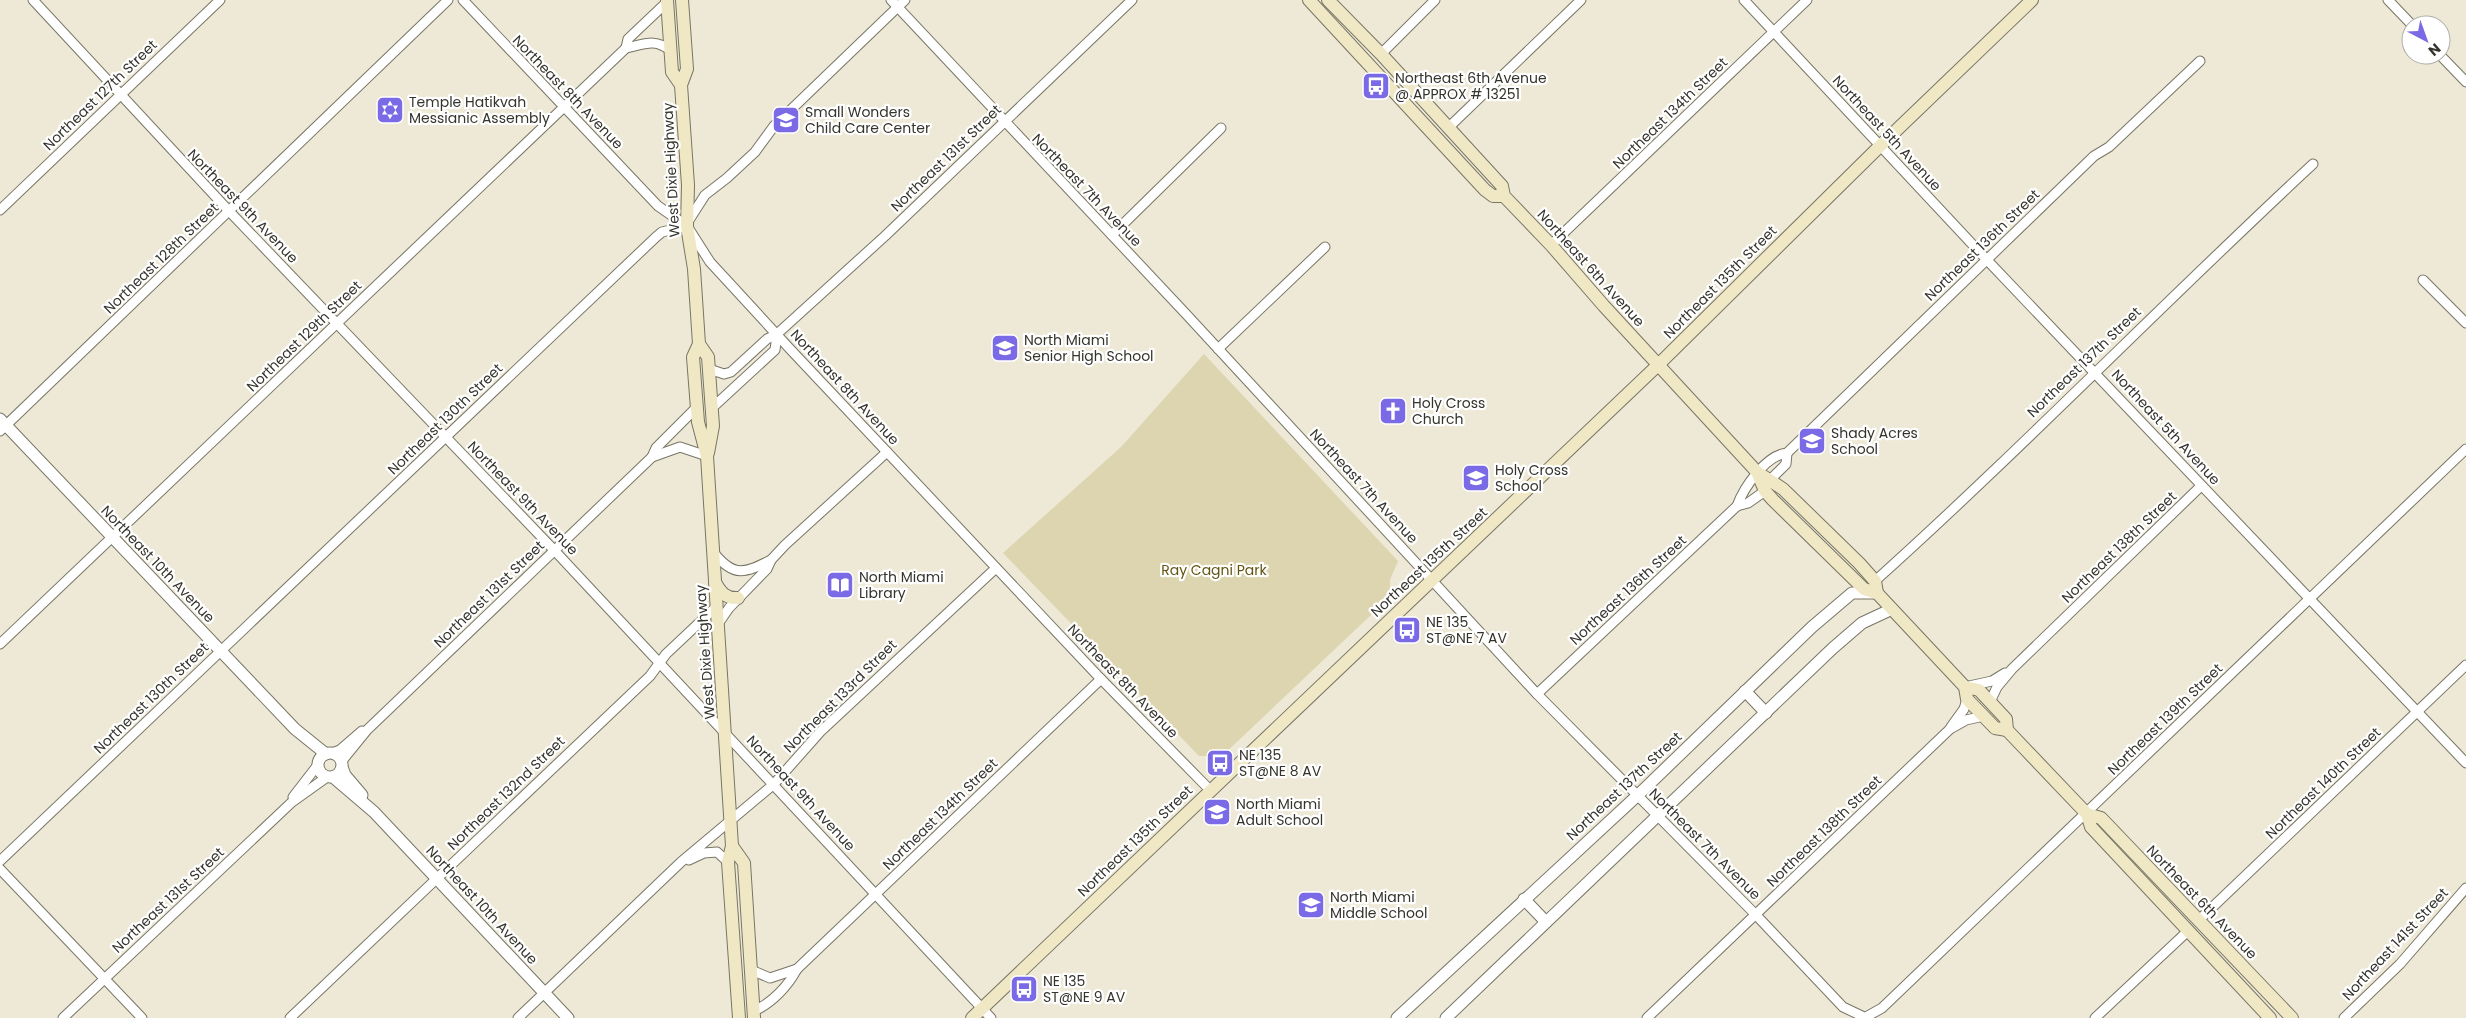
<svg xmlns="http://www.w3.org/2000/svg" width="2466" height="1018" viewBox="0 0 2466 1018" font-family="Poppins,sans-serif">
<rect width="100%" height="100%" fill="#eee9d7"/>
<!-- green -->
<polygon fill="#ddd4b0" points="1204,354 1398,561 1390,580 1390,597 1222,756 1199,756 1003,553 1121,447"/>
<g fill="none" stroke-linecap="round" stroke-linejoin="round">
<!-- minor casing -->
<g stroke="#787565" stroke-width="11">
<g id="minor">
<polyline points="33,0 229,211 554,550 991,1018"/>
<polyline points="463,0 658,206 687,226 710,262 790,349 1099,677 1210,790"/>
<polyline points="891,0 1186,314 1537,694 1756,915 1843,1007 1862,1016"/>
<polyline points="1744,0 1987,260 2466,763"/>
<polyline points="2388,0 2412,25"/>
<polyline points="626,48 628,39 667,2"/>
<polyline points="1381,54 1435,0"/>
<polyline points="2440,55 2466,82"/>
<polyline points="1448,128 1581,0"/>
<polyline points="0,210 220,0"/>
<polyline points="689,220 705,195 727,178 755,152 774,126 905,0"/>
<polyline points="1112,235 1221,128"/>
<polyline points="1551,245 1807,0"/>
<polyline points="2423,280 2466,323"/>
<polyline points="1218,349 1325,247"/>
<polyline points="709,369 724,374 731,372 767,339 777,334 885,236 1132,0"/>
<polyline points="712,408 775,350 777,334"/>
<polyline points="0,431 448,0"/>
<polyline points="652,457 656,448 697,407"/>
<polyline points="1771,479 1786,464 1787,453"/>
<polyline points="1737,506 1748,503 1765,491"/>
<path d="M714,553C734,578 745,573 771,560"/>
<path d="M1875,581C2025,446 2165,301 2313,164"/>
<polyline points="718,624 729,608 767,569 771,560 785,545 887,452"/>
<path d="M0,644L626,48C645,44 655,38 671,51"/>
<polyline points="1969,686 1992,681 2005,673"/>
<path d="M1537,694L1737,506C1744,487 1766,455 1787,453L2094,156L2109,147L2200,61"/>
<polyline points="1990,702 1997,687 2012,669 2201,486"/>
<polyline points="1951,727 1964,709 1967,699"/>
<polyline points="332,753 340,750 362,731"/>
<polyline points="341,762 367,730 652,457 680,447 707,456"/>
<polyline points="293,797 317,766"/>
<polyline points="689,860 704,853 717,852 728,862"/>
<polyline points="0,861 656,237 662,232 687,226"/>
<polyline points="0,869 142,1018"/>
<polyline points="2199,920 2466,665"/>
<polyline points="751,970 770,978 797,969"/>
<path d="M754,1011C772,1003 788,986 797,969L1101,679"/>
<polyline points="1866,1017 1882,1008 2466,449"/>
<polyline points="63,1018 292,802 327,777"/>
<polyline points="290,1018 650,676 666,654 717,606"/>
<polyline points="518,1018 681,862 774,784 820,732 996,568"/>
<polyline points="1647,1018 1950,729 1966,720 1984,716"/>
<polyline points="2095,1018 2189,930"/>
<polyline points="2344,1018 2400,964 2466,888"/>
</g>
</g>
<!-- tertiary casing -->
<g stroke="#787565" stroke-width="13">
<g id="tertiary">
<polyline points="0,419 295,729 326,754"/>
<polyline points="1745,691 1766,713"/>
<circle cx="330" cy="765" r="12"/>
<polyline points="342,767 345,775 362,795"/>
<polyline points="333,777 374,812 568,1018"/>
<polyline points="1524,899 1546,922"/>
<polyline points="1397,1018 1638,795 1812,627 1852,593 1873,593"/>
<polyline points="1446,1018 1833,648 1862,623 1892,609"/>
</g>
</g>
<!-- secondary casing -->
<g stroke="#787565" stroke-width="14">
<g id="secondary">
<polyline points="667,0 672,72 681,85"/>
<polyline points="682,0 687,69 681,85 688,185 687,226 694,269 699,344 693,357 698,422 707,456 732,846 728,862 739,1018"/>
<polyline points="1309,0 1485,190 1493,196 1504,196"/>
<polyline points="1328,0 1381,54 1502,186 1504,196 1551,245 1604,306 1757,472 1765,491 1773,500 1864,589 1877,593 1965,687 1967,699 1995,728 2007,730"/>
<polyline points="699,344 708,357 713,426 708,453"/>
<polyline points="1757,472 1783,489 1859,563 1875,581 1877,593"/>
<path d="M715,582C720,592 726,599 738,598"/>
<polyline points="1965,687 1979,690 2006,719 2007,730 2087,814 2091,827 2270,1018"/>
<polyline points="2087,814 2101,818 2292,1018"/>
<polyline points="732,846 744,863 754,1018"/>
<polyline points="972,1018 1658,365 1880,146 2032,0"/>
</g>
</g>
<!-- minor -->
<use href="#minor" stroke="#fff" stroke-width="9"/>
<!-- tertiary -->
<use href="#tertiary" stroke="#fff" stroke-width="11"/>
<!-- secondary -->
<use href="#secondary" stroke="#f0e8c5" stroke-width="12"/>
</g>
<!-- icons -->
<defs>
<g id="bus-square" transform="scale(1.4375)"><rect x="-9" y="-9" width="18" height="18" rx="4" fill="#7a6ae5" stroke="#fff"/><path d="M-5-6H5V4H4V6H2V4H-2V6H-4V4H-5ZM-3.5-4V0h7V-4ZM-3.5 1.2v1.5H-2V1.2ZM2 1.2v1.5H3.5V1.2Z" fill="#fff"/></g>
<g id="synagogue-square" transform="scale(1.4375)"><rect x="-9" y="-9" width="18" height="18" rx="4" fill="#7a6ae5" stroke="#fff"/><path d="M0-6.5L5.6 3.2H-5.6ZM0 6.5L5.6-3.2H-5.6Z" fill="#fff"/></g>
<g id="school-square" transform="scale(1.4375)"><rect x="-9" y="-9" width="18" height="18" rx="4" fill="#7a6ae5" stroke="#fff"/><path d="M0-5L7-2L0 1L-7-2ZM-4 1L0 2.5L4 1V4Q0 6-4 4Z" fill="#fff"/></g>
<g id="church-square" transform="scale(1.4375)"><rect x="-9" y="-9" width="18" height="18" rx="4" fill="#7a6ae5" stroke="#fff"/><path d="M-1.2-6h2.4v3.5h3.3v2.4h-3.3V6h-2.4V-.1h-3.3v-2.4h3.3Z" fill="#fff"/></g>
<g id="library-square" transform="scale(1.4375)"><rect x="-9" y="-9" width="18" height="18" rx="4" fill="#7a6ae5" stroke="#fff"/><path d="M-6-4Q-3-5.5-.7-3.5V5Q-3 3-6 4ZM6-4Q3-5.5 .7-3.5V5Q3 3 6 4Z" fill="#fff"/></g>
</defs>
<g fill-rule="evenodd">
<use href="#bus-square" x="1376" y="86"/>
<use href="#synagogue-square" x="390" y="110"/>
<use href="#school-square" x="786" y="120"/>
<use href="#school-square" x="1005" y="348"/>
<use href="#church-square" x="1393" y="411"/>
<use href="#school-square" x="1812" y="441"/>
<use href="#school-square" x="1476" y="478"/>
<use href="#library-square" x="840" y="585"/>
<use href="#bus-square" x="1407" y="630"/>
<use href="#bus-square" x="1220" y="763"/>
<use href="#school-square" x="1217" y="812"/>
<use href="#school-square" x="1311" y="905"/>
<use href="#bus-square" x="1024" y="989"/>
</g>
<g text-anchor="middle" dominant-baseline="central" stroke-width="4.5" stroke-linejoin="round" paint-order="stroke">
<!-- poi labels -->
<g font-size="14" fill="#34332c" stroke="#fff" text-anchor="start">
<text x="1395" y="78">Northeast 6th Avenue<tspan x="1395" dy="16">@ APPROX # 13251</tspan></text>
<text x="409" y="102">Temple Hatikvah<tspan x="409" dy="16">Messianic Assembly</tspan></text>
<text x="805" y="112">Small Wonders<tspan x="805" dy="16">Child Care Center</tspan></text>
<text x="1024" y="340">North Miami<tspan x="1024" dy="16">Senior High School</tspan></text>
<text x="1412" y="403">Holy Cross<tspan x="1412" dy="16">Church</tspan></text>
<text x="1831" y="433">Shady Acres<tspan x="1831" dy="16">School</tspan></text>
<text x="1495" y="470">Holy Cross<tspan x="1495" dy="16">School</tspan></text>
<text x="859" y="577">North Miami<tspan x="859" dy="16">Library</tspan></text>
<text x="1426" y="622">NE 135<tspan x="1426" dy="16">ST@NE 7 AV</tspan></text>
<text x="1239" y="755">NE 135<tspan x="1239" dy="16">ST@NE 8 AV</tspan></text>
<text x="1236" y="804">North Miami<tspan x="1236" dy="16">Adult School</tspan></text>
<text x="1330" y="897">North Miami<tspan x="1330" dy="16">Middle School</tspan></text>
<text x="1043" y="981">NE 135<tspan x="1043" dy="16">ST@NE 9 AV</tspan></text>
</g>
<!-- street labels -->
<g font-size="14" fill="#34332c" stroke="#fff">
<text transform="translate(568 92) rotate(46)">Northeast 8th Avenue</text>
<text transform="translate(100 95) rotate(-44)">Northeast 127th Street</text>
<text transform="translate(1670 113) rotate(-44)">Northeast 134th Street</text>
<text transform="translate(1887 133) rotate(47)">Northeast 5th Avenue</text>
<text transform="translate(946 158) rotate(-44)">Northeast 131st Street</text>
<text transform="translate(671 170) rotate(-93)">West Dixie Highway</text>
<text transform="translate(1087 190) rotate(46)">Northeast 7th Avenue</text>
<text transform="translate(243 206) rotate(46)">Northeast 9th Avenue</text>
<text transform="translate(1982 245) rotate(-44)">Northeast 136th Street</text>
<text transform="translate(161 258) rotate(-44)">Northeast 128th Street</text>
<text transform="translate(1591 268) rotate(48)">Northeast 6th Avenue</text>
<text transform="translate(1720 282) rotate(-45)">Northeast 135th Street</text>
<text transform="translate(304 336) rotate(-44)">Northeast 129th Street</text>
<text transform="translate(2084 362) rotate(-44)">Northeast 137th Street</text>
<text transform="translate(845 387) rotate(47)">Northeast 8th Avenue</text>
<text transform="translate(445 419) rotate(-44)">Northeast 130th Street</text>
<text transform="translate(2166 427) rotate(47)">Northeast 5th Avenue</text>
<text transform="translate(1364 486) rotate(47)">Northeast 7th Avenue</text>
<text transform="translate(523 498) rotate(46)">Northeast 9th Avenue</text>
<text transform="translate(2119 547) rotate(-44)">Northeast 138th Street</text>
<text transform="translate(1429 562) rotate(-43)">Northeast 135th Street</text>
<text transform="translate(158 564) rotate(46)">Northeast 10th Avenue</text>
<text transform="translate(1628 590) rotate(-43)">Northeast 136th Street</text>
<text transform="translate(489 594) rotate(-44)">Northeast 131st Street</text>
<text transform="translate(705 652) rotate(-94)">West Dixie Highway</text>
<text transform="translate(1123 681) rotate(46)">Northeast 8th Avenue</text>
<text transform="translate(840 696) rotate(-45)">Northeast 133rd Street</text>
<text transform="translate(151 698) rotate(-44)">Northeast 130th Street</text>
<text transform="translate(2165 719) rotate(-44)">Northeast 139th Street</text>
<text transform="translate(2323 783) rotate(-44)">Northeast 140th Street</text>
<text transform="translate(1624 786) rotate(-43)">Northeast 137th Street</text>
<text transform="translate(506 793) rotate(-44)">Northeast 132nd Street</text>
<text transform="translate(801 793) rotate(47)">Northeast 9th Avenue</text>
<text transform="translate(940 814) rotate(-44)">Northeast 134th Street</text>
<text transform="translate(1824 831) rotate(-44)">Northeast 138th Street</text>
<text transform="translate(1135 841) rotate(-44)">Northeast 135th Street</text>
<text transform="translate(1705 844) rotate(45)">Northeast 7th Avenue</text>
<text transform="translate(168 900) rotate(-43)">Northeast 131st Street</text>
<text transform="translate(2202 902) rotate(46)">Northeast 6th Avenue</text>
<text transform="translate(482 905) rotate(47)">Northeast 10th Avenue</text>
<text transform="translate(2395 944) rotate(-47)">Northeast 141st Street</text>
</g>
<!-- park labels -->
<g font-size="14" fill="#635411" stroke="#fff">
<text x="1214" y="570">Ray Cagni Park</text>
</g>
</g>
<!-- north arrow -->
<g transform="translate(2426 40) rotate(139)"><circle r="24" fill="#ffffff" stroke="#aeadab"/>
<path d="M0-4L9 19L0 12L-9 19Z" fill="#7a6ae5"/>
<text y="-8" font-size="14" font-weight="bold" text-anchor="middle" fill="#34332c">N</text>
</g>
</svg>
